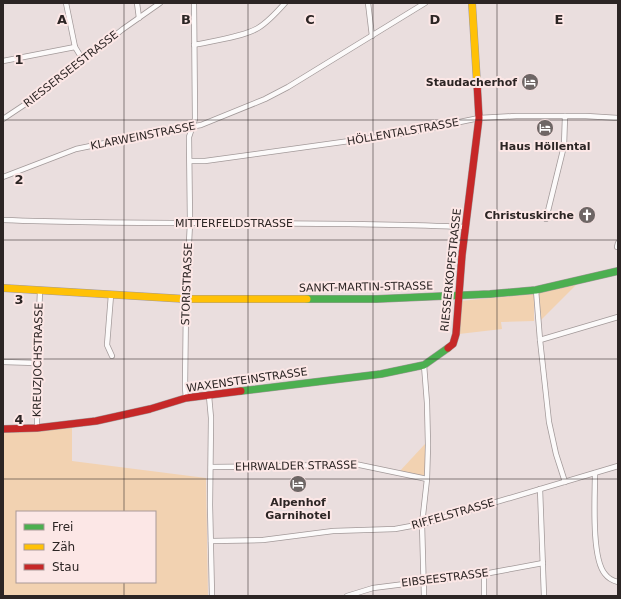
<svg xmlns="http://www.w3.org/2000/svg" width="621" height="599" viewBox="0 0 621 599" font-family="'DejaVu Sans',sans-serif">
<rect width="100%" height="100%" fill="#eadede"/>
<!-- green -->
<g fill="#f2d2b1" fill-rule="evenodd">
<polygon points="576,285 541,320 538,293"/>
<polygon points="534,294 534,321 501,322 502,329 459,334 460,301"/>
<path d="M72,427V461L206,478L208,596H3V432L40,431ZM17,512H155V582H17Z"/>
<polygon points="425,444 426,478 399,472"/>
</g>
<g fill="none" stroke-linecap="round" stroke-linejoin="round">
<!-- street casing -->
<g stroke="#a29999" stroke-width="6">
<g id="street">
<polyline points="66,3 75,47 83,60"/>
<polyline points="137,3 139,18"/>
<polyline points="368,3 372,36"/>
<path d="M194,45C212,41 243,37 258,28C268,22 277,12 285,3"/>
<polyline points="3,61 75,47"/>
<polyline points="3,119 39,95 123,29 160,3"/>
<polyline points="190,161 205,161 407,133 479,118 516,116 586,116 618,118"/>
<polyline points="3,177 76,149 144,135 201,125 265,99 288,87 425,3"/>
<polyline points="546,219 564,146 565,116"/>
<path d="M3,220C157,226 312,220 466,227"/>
<polyline points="617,247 618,243"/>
<polyline points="536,290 540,340 549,422 556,454 565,482"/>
<polyline points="111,295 107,345 112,356"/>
<polyline points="540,340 618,317"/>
<polyline points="3,362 37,363"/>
<polyline points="209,396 211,418 210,505 212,596"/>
<polyline points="186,398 185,388 186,303 190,223 189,137 195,119 194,3"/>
<polyline points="37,428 37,363 40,291"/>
<polyline points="211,467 285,466 355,464 427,479"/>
<path d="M595,473C595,495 591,558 605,574C608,578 614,581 618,582"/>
<polyline points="540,489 544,596"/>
<polyline points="211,541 263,540 333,531 395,529 422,524 618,466"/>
<polyline points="347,596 373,588 484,574 543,563"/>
<polyline points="424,596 422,524 427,479 428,445 427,403 424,365"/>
<polyline points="484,596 484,574"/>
</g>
</g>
<!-- fast casing -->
<g stroke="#a29999" stroke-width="8">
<g id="fast">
<polyline points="307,299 376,299 490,294 536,290 618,271"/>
<polyline points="241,391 381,374 424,365 448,348"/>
</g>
</g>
<!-- slow casing -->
<g stroke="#a29999" stroke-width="8">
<g id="slow">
<polyline points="472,3 477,83"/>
<polyline points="3,288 186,299 307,299"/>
</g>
</g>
<!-- jam casing -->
<g stroke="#a29999" stroke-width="8">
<g id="jam">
<polyline points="448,348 453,344 456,334 462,255 479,118 477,83"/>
<polyline points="3,429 37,428 96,421 150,409 186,398 241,391"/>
</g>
</g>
<!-- street -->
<use href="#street" stroke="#fcfafa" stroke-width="4.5"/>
<!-- fast -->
<use href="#fast" stroke="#4caf50" stroke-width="7"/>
<!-- slow -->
<use href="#slow" stroke="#ffc107" stroke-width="7"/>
<!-- jam -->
<use href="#jam" stroke="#c62828" stroke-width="7"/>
</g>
<!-- grid -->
<path fill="none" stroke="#2c2524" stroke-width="1" stroke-opacity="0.55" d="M124,3V512M248,3V596M373,3V596M497,3V596M3,120H618M3,240H618M3,359H618M3,479H618M124,582V596"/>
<!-- icons -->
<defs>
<g id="hotel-disc" transform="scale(0.9)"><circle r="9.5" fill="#6e6665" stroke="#fce7e6"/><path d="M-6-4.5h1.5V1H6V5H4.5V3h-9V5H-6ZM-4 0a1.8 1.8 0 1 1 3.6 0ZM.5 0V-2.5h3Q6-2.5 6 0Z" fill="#fff"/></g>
<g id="church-disc" transform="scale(0.9)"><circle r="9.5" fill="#6e6665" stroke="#fce7e6"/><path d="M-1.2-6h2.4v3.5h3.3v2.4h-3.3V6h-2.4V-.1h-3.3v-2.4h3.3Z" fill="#fff"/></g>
</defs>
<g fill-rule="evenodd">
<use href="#hotel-disc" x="530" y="82"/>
<use href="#hotel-disc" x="545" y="128"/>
<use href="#church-disc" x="587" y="215"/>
<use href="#hotel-disc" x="298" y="484"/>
</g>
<g text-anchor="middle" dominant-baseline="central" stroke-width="4" stroke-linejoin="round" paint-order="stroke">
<!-- street labels -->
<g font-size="11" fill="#2c2524" stroke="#fce7e6">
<text transform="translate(71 69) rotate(-38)">RIESSERSEESTRASSE</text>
<text transform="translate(403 132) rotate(-10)">HÖLLENTALSTRASSE</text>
<text transform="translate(143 136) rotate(-11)">KLARWEINSTRASSE</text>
<text x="234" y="223">MITTERFELDSTRASSE</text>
<text transform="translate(451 270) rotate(-84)">RIESSERKOPFSTRASSE</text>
<text transform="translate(187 284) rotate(-88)">STORISTRASSE</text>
<text transform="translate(366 287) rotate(-1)">SANKT-MARTIN-STRASSE</text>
<text transform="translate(38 360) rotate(-89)">KREUZJOCHSTRASSE</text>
<text transform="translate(247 380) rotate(-8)">WAXENSTEINSTRASSE</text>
<text transform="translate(296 466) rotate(-1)">EHRWALDER STRASSE</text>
<text transform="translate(453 514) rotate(-16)">RIFFELSTRASSE</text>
<text transform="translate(445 578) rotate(-7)">EIBSEESTRASSE</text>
</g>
<!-- poi labels -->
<g font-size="11" font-weight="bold" fill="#2c2524" stroke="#fce7e6" text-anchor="end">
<text x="517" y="82">Staudacherhof</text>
<text x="545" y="146" text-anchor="middle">Haus Höllental</text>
<text x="574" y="215">Christuskirche</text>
<text x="298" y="502" text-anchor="middle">Alpenhof<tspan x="298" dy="13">Garnihotel</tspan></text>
</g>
</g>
<g font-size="13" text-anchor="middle" font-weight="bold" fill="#2c2524" stroke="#fce7e6" stroke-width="4" stroke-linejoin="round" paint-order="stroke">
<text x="62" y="24">A</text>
<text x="186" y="24">B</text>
<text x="310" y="24">C</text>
<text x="435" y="24">D</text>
<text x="559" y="24">E</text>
<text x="19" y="64">1</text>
<text x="19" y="184">2</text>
<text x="19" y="304">3</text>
<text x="19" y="424">4</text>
</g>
<!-- border -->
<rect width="621" height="599" fill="none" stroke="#2c2524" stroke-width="8"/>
<!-- legend -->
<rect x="16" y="511" width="140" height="72" fill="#fce7e6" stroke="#a99998"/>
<rect x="24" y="524" width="20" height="6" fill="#4caf50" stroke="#a99998"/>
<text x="52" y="531" font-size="12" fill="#2c2524">Frei</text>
<rect x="24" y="544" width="20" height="6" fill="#ffc107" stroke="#a99998"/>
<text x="52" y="551" font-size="12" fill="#2c2524">Zäh</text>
<rect x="24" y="564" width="20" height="6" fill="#c62828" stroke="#a99998"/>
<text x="52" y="571" font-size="12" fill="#2c2524">Stau</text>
</svg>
